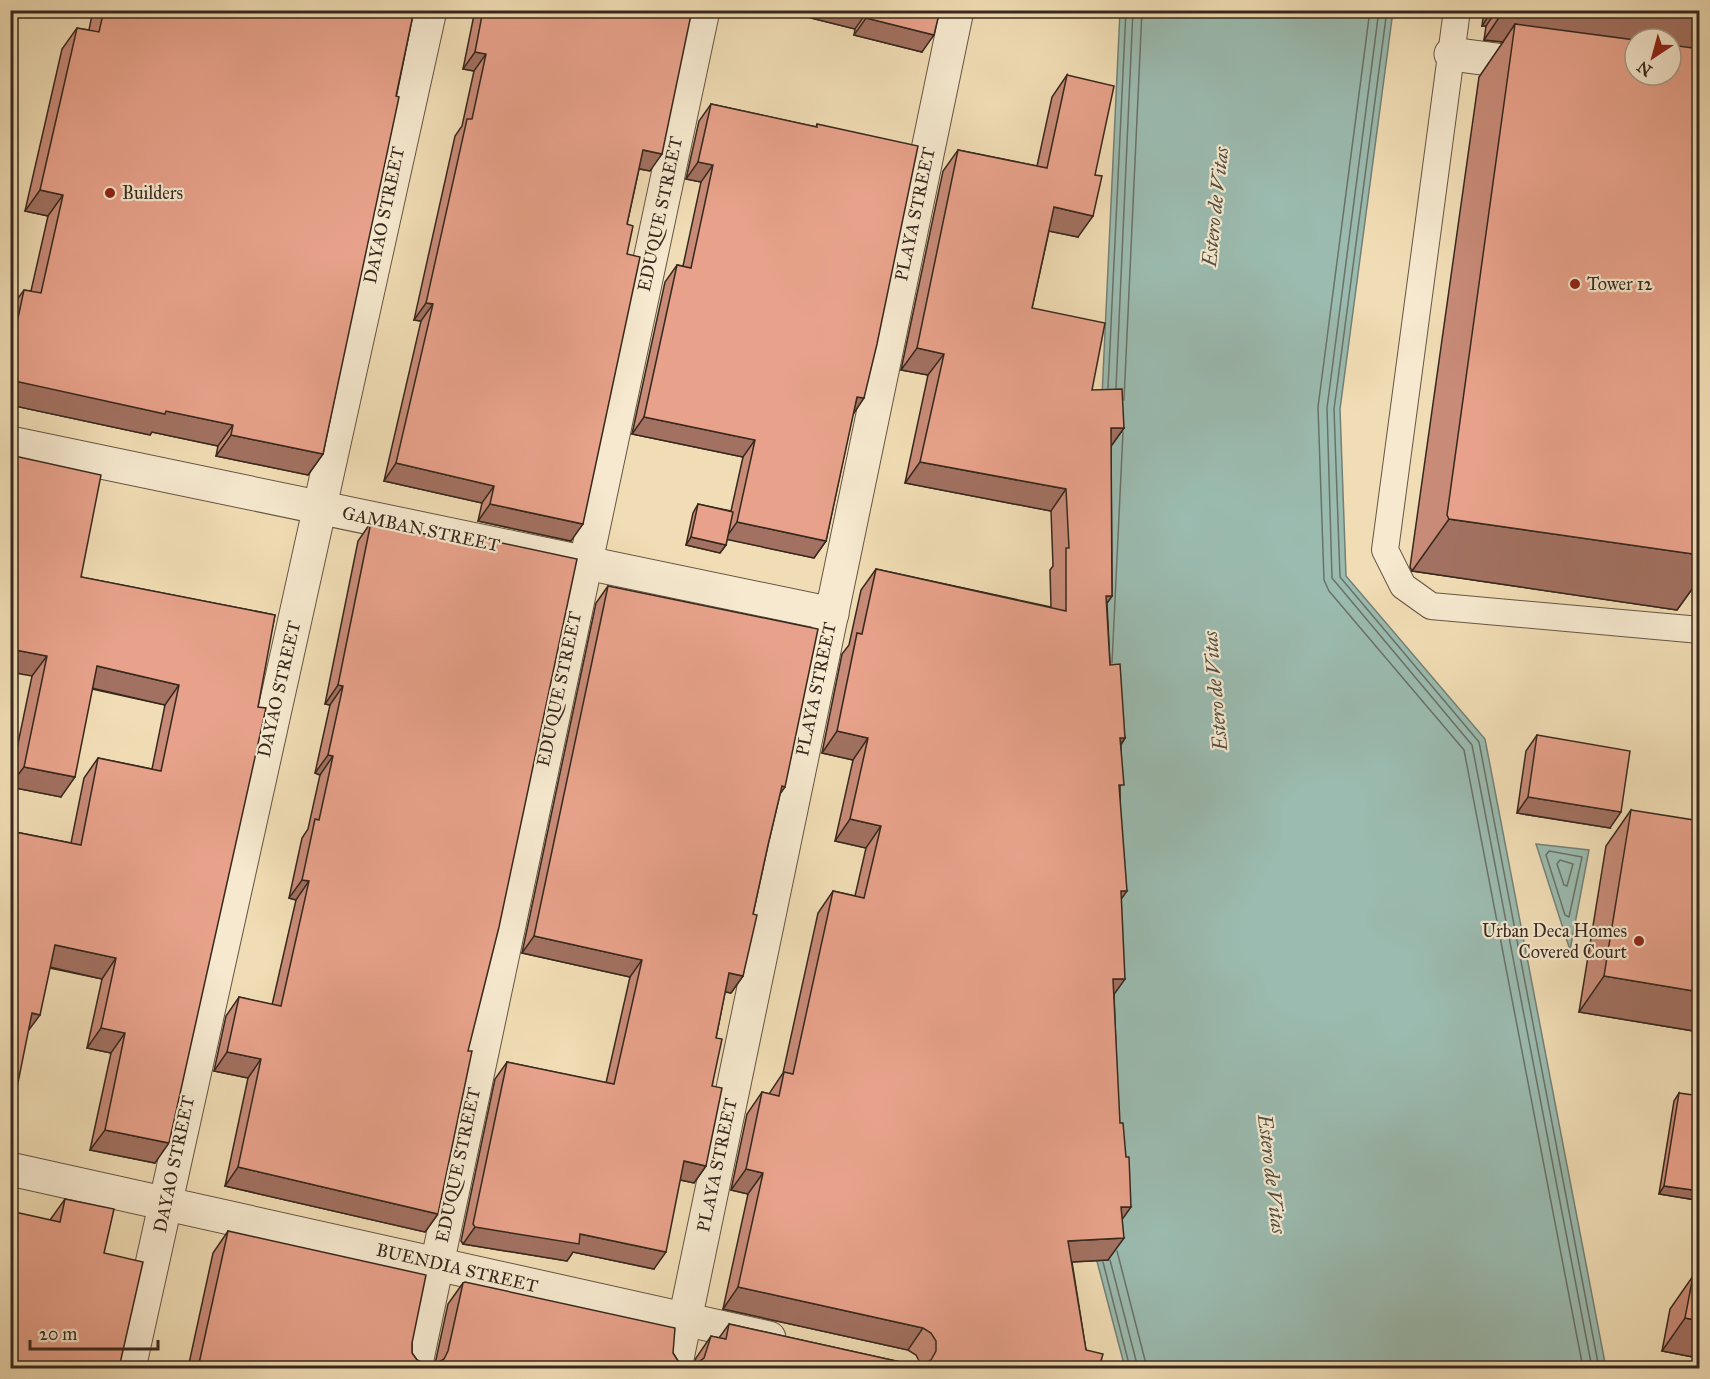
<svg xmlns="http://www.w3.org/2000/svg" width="1710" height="1379" viewBox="0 0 1710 1379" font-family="'IM FELL Great Primer',serif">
<rect width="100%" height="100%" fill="#f1ddb5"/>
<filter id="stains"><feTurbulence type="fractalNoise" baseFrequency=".00333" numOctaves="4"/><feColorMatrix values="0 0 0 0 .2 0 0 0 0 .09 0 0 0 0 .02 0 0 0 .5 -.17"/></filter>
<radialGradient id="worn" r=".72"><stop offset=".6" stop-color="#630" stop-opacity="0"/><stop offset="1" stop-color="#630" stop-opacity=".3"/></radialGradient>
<!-- water -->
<g fill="#9bbbb0" stroke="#738076" stroke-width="1.5">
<polygon points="1120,11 1393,11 1340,409 1346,576 1485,739 1606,1368 1125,1368 1067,1147"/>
<polygon points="1536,844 1589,850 1570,950"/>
</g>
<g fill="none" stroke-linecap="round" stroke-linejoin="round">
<!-- shore -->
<g stroke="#697267" stroke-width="1.5">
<polyline points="1370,10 1318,407 1324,580 1329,591 1464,750 1583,1368"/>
<polyline points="1379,10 1327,408 1332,578 1472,745 1592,1368"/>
<polyline points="1387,10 1334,409 1340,577 1479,742 1599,1368"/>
<polyline points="1108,388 1126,10"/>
<polyline points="1116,388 1133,10"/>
<polyline points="1124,400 1142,10"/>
<polyline points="1112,663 1123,432"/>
<polygon points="1549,851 1582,857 1569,917 1565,915 1546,855"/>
<polygon points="1560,860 1573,864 1567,886 1564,885 1557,864"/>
<polyline points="1117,1251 1147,1368"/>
<polyline points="1110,1260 1138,1368"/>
<polyline points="1103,1262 1130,1368"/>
</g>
<!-- lane casing -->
<g stroke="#654" stroke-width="28">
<polyline id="lane" points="1457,10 1385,550 1403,586 1431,606 1700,630"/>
</g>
<!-- street casing -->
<g stroke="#654" stroke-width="35">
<g id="street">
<polyline points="1451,54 1534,65"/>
<polyline points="10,443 832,614"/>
<polyline points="10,1169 769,1338"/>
<polyline points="129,1368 430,10"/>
<polyline points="415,1368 703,10"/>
<polyline points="675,1368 957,10"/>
</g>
</g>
<!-- lane -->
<use href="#lane" stroke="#f6e9cf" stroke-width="26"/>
<!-- street -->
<use href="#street" stroke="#f6e9cf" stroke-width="33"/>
</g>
<!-- wall -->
<g fill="#c88b78" stroke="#37281e" stroke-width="1.5">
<polygon points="93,10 414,10 323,454 308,475 216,456 218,446 152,432 150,435 10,405 10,309 24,290 31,291 48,216 25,211 62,49 77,28 89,30"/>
<polygon points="475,10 692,10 650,171 639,169 627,224 627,254 571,541 478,521 482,503 384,481 421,321 414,320 455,136 462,126 474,71 463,69"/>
<polygon points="790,10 940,10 922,52 854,35 855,29 811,18 811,16"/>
<polygon points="1484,10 1700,10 1700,578 1677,610 1412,571 1410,567 1479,77 1503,42 1484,40 1486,26 1482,26"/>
<polygon points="1067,75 1078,237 1049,231 1032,308 1092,390 1124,428 1111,446 1112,596 1107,603 1110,665 1125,738 1121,745 1120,790 1121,900 1114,994 1122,1219 1108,1260 1072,1262 1086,1350 1099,1368 188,1368 213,1253 228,1231 412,1343 412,1353 417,1360 427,1365 435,1364 448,1304 463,1283 673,1353 678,1361 687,1365 694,1364 696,1358 711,1336 719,1338 729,1324 914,1365 921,1365 916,1355 908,1350 723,1309 748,1194 731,1190 747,1114 762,1092 769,1094 783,1073 818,913 833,891 855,896 866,848 835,841 853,760 822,753 842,654 849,645 861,590 876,569 1051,607 1050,570 1053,566 1051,511 905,483 928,375 901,370 943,171 958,150 1037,166 1052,97"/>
<polygon points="711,104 816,127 817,124 853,413 826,541 814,558 727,539 726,545 720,553 686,545 693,513 698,504 731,511 743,457 632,434 665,282 677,265 683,266 701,182 686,179 699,121"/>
<polygon points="371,522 478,546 483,539 468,1051 438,1214 425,1232 225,1186 248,1078 214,1071 226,1016 239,997 272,1005 296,900 289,898 302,838 308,829 320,775 315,773 330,705 325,704 358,541"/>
<polygon points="81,577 275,615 155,1163 90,1150 111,1053 87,1048 102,979 50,968 10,831 71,843 84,778 98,758 152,769 165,705 92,689 61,797 10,787 10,782 32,676"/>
<polygon points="608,586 785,787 780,794 768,845 753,914 743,976 731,993 725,992 716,1038 706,1166 694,1183 680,1180 654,1269 573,1252 567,1261 463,1244 461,1241 495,1079 507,1062 606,1083 630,977 522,953 596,603"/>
<polygon points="1537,735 1610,828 1517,813 1526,751"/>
<polygon points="1631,810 1700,1032 1579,1012 1606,846"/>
<polygon points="1679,1093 1696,1200 1659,1194 1674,1101"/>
<polygon points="65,1199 104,1253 50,1220"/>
<polygon points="1693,1276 1700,1277 1700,1368 1696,1368 1698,1358 1662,1351 1670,1309"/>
</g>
<!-- shaded-wall -->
<g fill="#a27161" stroke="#37281e" stroke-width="1.5">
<polygon points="790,10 815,10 811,16"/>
<polygon points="816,10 860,10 867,12 855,29 811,18"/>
<polygon points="1492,10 1497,10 1486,26 1482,26"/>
<polygon points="1504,10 1693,10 1700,11 1700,69 1671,65 1671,39 1635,39 1635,60 1515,24 1503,42 1484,40"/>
<polygon points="866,18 934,35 922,52 854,35"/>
<polygon points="475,52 486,54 474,71 463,69"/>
<polygon points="643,150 662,154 650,171 631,167"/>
<polygon points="698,162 713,165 701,182 686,179"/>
<polygon points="40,190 63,195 48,216 25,211"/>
<polygon points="1054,207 1093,216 1078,237 1039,229"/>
<polygon points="426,303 433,304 421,321 414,320"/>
<polygon points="917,348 944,354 928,375 901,370"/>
<polygon points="10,380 166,411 233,425 218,446 152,432 150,435 10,405"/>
<polygon points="857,397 864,398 852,416"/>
<polygon points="644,417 755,440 743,457 632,434"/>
<polygon points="1111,428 1124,428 1109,449"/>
<polygon points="231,435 323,454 308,475 216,456"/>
<polygon points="920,462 1066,489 1051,511 905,483"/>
<polygon points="396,463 494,486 482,503 384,481"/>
<polygon points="490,504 583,524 571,541 478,521"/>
<polygon points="1449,519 1700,555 1700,578 1677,610 1412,571"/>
<polygon points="737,522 826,541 814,558 725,539"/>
<polygon points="691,537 726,545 720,553 686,545"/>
<polygon points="1106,596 1112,596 1097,617"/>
<polygon points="10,649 47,656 32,676 10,672"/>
<polygon points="97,666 179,685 165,705 83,686"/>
<polygon points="338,685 343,686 330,705 325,704"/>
<polygon points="837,731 868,738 853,760 822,753"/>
<polygon points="1120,738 1125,738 1110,759"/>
<polygon points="328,755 333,756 320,775 315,773"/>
<polygon points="24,767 75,777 61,797 10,787 10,785"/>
<polygon points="1528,797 1621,812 1610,828 1517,813"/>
<polygon points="850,819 881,826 866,848 835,841"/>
<polygon points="302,880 309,881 296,900 289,898"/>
<polygon points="1121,891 1127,891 1112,912"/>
<polygon points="534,936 642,960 630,977 522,953"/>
<polygon points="55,945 116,958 102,979 41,965"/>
<polygon points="729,973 743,976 731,993 717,990"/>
<polygon points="1604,976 1700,992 1700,1032 1579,1012"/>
<polygon points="1113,979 1125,979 1110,1000"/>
<polygon points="32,1013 40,1015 25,1035"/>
<polygon points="101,1028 125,1033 111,1053 87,1048"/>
<polygon points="227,1052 261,1059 248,1078 214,1071"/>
<polygon points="105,1130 169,1143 155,1163 90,1150"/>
<polygon points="684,1161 706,1166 694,1183 672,1178"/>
<polygon points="238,1167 438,1214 425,1232 225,1186"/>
<polygon points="746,1169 763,1173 748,1194 731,1190"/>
<polygon points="1664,1186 1700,1191 1700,1195 1696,1200 1659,1194"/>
<polygon points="1121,1207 1131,1207 1116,1228"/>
<polygon points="475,1227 580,1234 666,1252 654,1269 573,1252 567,1261 463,1244"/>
<polygon points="1124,1238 1108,1260 1053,1263 1068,1241"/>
<polygon points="738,1287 923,1328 908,1350 723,1309"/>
<polygon points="1685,1318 1700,1321 1700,1356 1698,1358 1662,1351"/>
</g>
<!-- building -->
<g fill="#e8a28b" stroke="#37281e" stroke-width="1.5">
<polygon points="104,10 414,10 396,96 399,97 323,454 231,435 233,425 166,411 165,414 10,380 10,355 24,290 41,293 63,195 40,190 77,28 99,32"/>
<polygon points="483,10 692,10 662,154 643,150 627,224 633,226 627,254 640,257 583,524 490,504 494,486 396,463 433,304 426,303 467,119 472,119 486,54 475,52"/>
<polygon points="860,10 940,10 934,35 866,18 867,12"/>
<polygon points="1515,24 1635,40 1635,75 1671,75 1671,45 1700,49 1700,555 1449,519 1447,515"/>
<polygon points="1067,75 1114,86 1095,175 1102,176 1093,216 1054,207 1032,308 1105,323 1092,390 1122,389 1124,428 1111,428 1112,596 1106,596 1110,665 1120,664 1125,738 1120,738 1124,785 1119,785 1127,891 1121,891 1125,979 1113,979 1120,1123 1123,1123 1126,1157 1129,1157 1131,1207 1121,1207 1124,1238 1068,1241 1086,1350 1103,1354 1099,1368 198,1368 228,1231 426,1275 412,1343 412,1353 417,1360 427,1365 436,1364 444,1359 448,1351 463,1283 465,1282 675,1328 673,1353 678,1361 687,1365 696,1364 704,1358 711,1336 726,1339 729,1324 914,1365 923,1364 931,1360 936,1351 936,1341 931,1333 923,1328 738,1287 763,1173 746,1169 762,1092 779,1096 784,1072 793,1074 833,891 864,898 881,826 850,819 868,738 837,731 857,633 862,634 876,569 1066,611 1066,548 1069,548 1066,489 920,462 944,354 917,348 958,150 1047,168"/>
<polygon points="711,104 817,127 817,124 918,146 877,344 864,398 857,397 826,541 737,522 755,440 644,417 677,265 691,268 713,165 698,162"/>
<polygon points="10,455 101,475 81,577 275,615 258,707 266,708 169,1143 105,1130 125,1033 101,1028 116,958 55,945 40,1015 32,1013 10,1122 10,831 81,845 98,758 161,771 179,685 97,666 75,777 24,767 47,656 10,649"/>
<polygon points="698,504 733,512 726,545 691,537"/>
<polygon points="371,522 482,547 483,539 577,559 499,927 468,1051 472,1051 438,1214 238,1167 261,1059 227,1052 239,997 281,1006 309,881 302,880 315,819 319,820 333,756 328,755 343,686 338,685"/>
<polygon points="608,586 818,629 785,787 782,786 768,845 753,914 757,915 743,976 729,973 716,1038 722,1039 712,1086 722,1088 706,1166 684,1161 666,1252 580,1234 579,1244 475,1227 473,1224 507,1062 614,1084 642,960 534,936"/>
<polygon points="1537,735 1630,751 1621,812 1528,797"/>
<polygon points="1631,810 1700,821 1700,992 1604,976"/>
<polygon points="1679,1093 1700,1096 1700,1191 1664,1186"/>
<polygon points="65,1199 114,1209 104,1253 143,1262 119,1368 10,1368 10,1211 60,1222"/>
<polygon points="1693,1276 1700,1277 1700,1321 1685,1318"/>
</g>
<!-- markers -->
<g fill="#8f2418" stroke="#f6e9cf" stroke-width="2">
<circle cx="110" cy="193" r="6"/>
<circle cx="1575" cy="284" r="6"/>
<circle cx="1639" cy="941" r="6"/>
</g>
<g text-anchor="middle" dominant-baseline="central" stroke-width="4.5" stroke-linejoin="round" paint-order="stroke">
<!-- poi labels -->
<g font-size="18" fill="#37281e" stroke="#f6e9cf" text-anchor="start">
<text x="122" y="193">Builders</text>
<text x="1587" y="284">Tower 12</text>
<text x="1627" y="931" text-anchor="end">Urban Deca Homes<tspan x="1627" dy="21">Covered Court</tspan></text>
</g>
<!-- street labels -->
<g font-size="18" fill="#37281e" stroke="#f6e9cf">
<text transform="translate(660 214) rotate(-78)">EDUQUE STREET</text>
<text transform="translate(915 214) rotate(-78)">PLAYA STREET</text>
<text transform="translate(384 215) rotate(-78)">DAYAO STREET</text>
<text transform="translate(421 529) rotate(12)">GAMBAN STREET</text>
<text transform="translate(279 689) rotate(-77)">DAYAO STREET</text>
<text transform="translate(559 689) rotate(-78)">EDUQUE STREET</text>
<text transform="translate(816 689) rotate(-78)">PLAYA STREET</text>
<text transform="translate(174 1164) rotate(-78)">DAYAO STREET</text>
<text transform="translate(458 1165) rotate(-78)">EDUQUE STREET</text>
<text transform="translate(717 1165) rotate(-78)">PLAYA STREET</text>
<text transform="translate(457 1268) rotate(13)">BUENDIA STREET</text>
</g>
<!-- water labels -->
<g font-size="20" font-style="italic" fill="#504d42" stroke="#f6e9cf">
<text transform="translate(1215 207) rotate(-84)">Estero de Vitas</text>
<text transform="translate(1215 691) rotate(-95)">Estero de Vitas</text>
<text transform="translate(1272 1174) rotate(83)">Estero de Vitas</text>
</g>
</g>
<!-- margin -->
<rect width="1710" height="1379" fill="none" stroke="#f1ddb5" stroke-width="36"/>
<rect x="12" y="12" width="1686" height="1355" fill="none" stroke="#37281e" stroke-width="3"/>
<rect x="18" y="18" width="1674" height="1343" fill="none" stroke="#37281e" stroke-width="1.5"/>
<!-- north arrow -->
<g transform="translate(1653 57) rotate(216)"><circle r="28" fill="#f6e9cf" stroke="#aa9c88" stroke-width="1.5"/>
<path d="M0-4.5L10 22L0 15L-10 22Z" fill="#8f2418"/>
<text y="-9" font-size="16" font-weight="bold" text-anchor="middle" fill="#37281e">N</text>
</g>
<!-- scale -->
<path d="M30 1340v9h128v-9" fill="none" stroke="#37281e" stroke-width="3"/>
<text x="39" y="1340" font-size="18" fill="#37281e" stroke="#f6e9cf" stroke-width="4.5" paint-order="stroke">20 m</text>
<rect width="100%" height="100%" filter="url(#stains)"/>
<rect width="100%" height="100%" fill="url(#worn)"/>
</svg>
